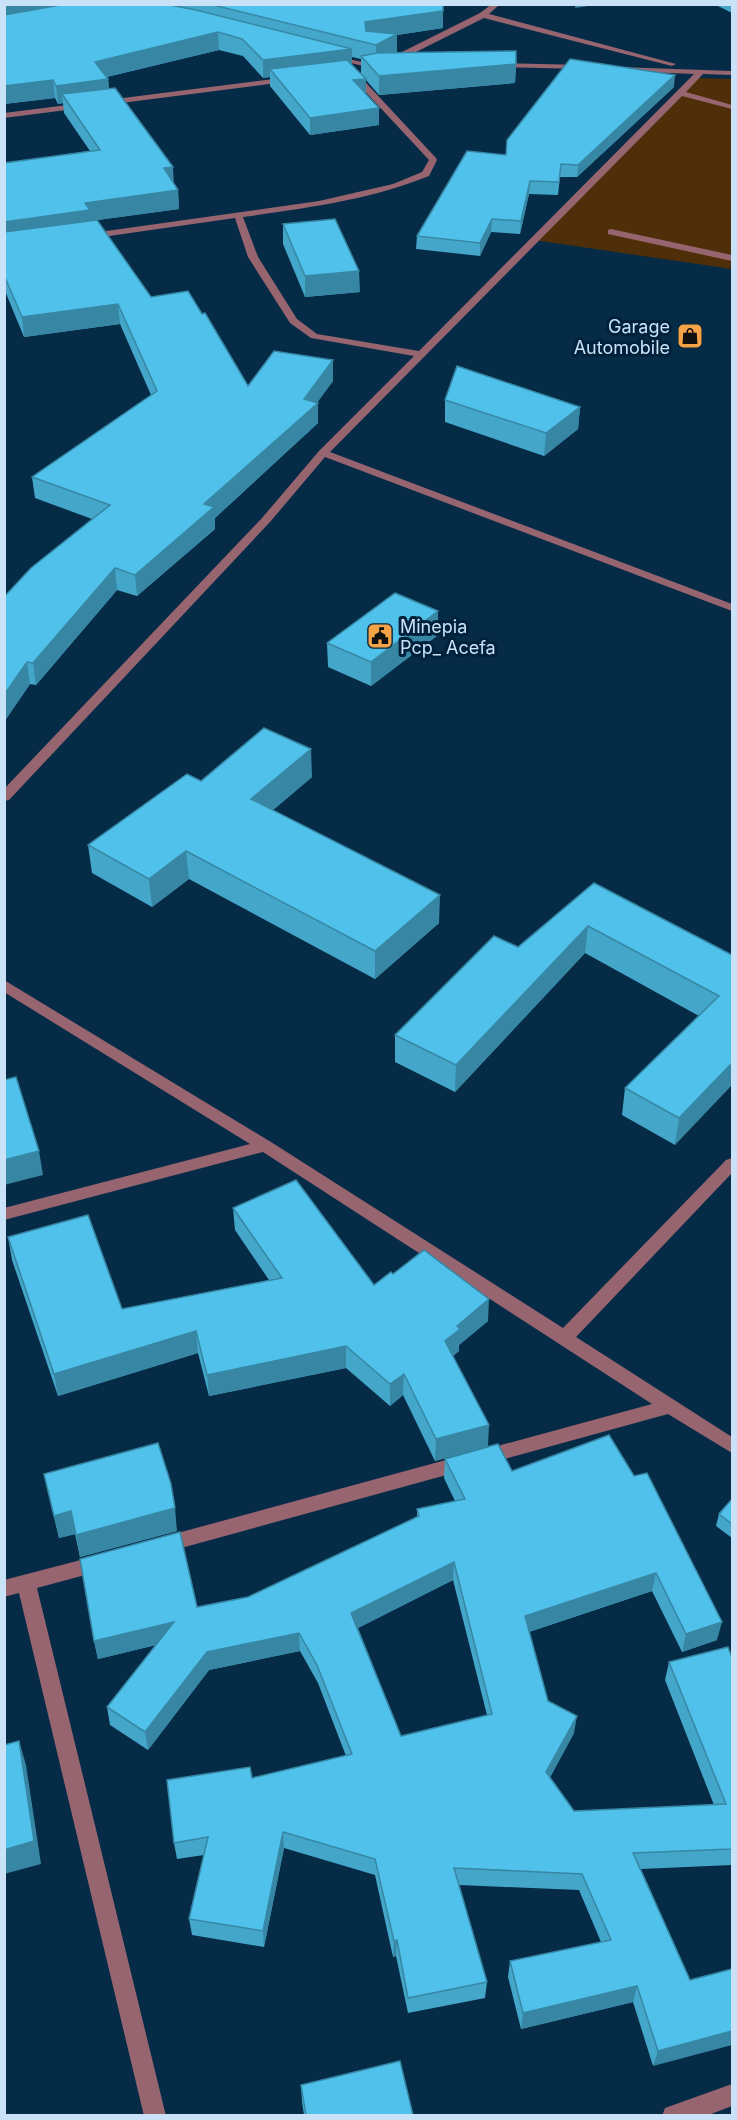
<svg xmlns="http://www.w3.org/2000/svg" width="737" height="2120" viewBox="0 0 737 2120" font-family="Inter,sans-serif">
<rect width="100%" height="100%" fill="#062b46"/>
<!-- green -->
<polygon fill="#4f2f09" points="695,78 732,79 732,269 534,240"/>
<g fill="none" stroke-linecap="round" stroke-linejoin="round">
<!-- minor -->
<g fill="#97656f" fill-rule="evenodd">
<polygon points="492,4 500,4 489,14 676,64 672,66 484,18 380,70 330,58 334,56 376,65 480,13"/>
<polygon points="496,63 583,65 587,67 583,69 493,67 492,65"/>
<path d="M619,67L732,71V75L703,74L686,92L732,105V109L682,96L330,452L732,604V611L325,457L270,522L9,800L4,801V789L262,518L319,451L414,356L311,338L290,323L248,257L235,218L88,239L83,236L85,234L319,201L393,184L422,172L429,160L348,73L355,71L436,158L437,160L429,176C370,200 306,208 243,217L258,257L297,319L317,334L419,351L694,74L622,71H619Z"/>
<polygon points="289,77 293,79 292,81 4,118 4,113"/>
<polygon points="611,229 732,255 732,261 608,234 608,230"/>
<polygon points="4,980 271,1142 563,1328 726,1160 732,1158 732,1173 576,1337 732,1437 732,1453 668,1414 163,1553 156,1551 154,1545 156,1539 163,1537 652,1404 263,1152 4,1220 4,1208 250,1144 4,992"/>
<polygon points="100,1555 107,1557 109,1563 107,1569 37,1588 166,2116 144,2116 19,1593 4,1597 4,1580"/>
<polygon points="732,2084 732,2106 706,2116 662,2116 665,2108"/>
</g>
</g>
<!-- wall -->
<g fill="#44a6c9" fill-rule="evenodd">
<path d="M4,4H443V28L397,35V52L395,53L516,64L515,83L379,95L366,80V94L379,125L310,135L270,86V77L263,78L243,56L219,50L107,77L108,79L109,89L178,190L179,209L97,220L151,297L248,386L333,381L317,402L318,423L215,518V529L137,596L117,590L36,685L30,684L4,722V597L92,519L35,498L32,477L151,395L120,324L24,337L5,291H4V163L90,151L64,113L63,103L58,104L55,98L4,104ZM352,57L361,59V74L352,65Z"/>
<polygon points="714,4 732,4 732,13"/>
<polygon points="674,87 577,177 560,177 558,195 529,194 520,234 491,232 480,256 416,249 417,236 506,155"/>
<polygon points="283,224 360,292 305,297 283,244"/>
<polygon points="445,400 580,407 578,429 544,456 445,422"/>
<polygon points="438,611 438,635 371,686 328,667 327,643"/>
<polygon points="312,777 273,810 439,923 375,979 189,879 152,907 92,873 88,845 201,781"/>
<polygon points="594,883 732,955 675,1145 622,1115 625,1088 699,1016 585,953 455,1092 395,1062 395,1035 518,947"/>
<polygon points="233,1208 374,1285 393,1274 488,1321 459,1345 459,1351 453,1356 488,1446 435,1461 403,1395 390,1406 346,1368 209,1396 198,1353 58,1396 12,1260 8,1237 122,1309 269,1280 235,1230"/>
<path d="M609,1435L717,1640L682,1652L652,1591L529,1632L548,1701L574,1733L550,1777L574,1811L714,1805L665,1680L669,1662L732,1658V1865L641,1869L690,1980L653,2066L633,2002L521,2029L508,1977L510,1961L601,1942L579,1890L459,1885L487,1982L485,1998L408,2013L396,1956L393,1957L375,1875L284,1848L264,1947L192,1935L189,1919L204,1855L177,1859L174,1843L252,1778L346,1756L318,1683L300,1651L209,1670L148,1750L110,1725L107,1707L156,1645L98,1659L94,1641L197,1607L248,1597L417,1517V1509L455,1501L444,1478L445,1459L512,1471ZM453,1580L487,1715L401,1736L358,1628Z"/>
<polygon points="44,1474 177,1531 80,1557 75,1534 59,1538"/>
<polygon points="732,1499 732,1538 716,1526 719,1514"/>
<polygon points="301,2085 413,2115 304,2115 302,2102"/>
</g>
<!-- shaded-wall -->
<g fill="#3787a4">
<polygon points="21,4 97,4 4,25 4,7"/>
<polygon points="576,4 601,4 575,8"/>
<polygon points="443,11 443,28 397,35 397,52 376,63 376,45 365,40 365,22"/>
<polygon points="218,32 219,50 97,79 95,62"/>
<polygon points="352,49 352,66 270,69 270,77 263,78 263,60"/>
<polygon points="516,64 515,83 379,95 379,76"/>
<polygon points="675,75 674,87 577,177 578,165"/>
<polygon points="108,79 110,97 62,94 63,103 58,104 56,86"/>
<polygon points="366,79 366,96 353,80"/>
<polygon points="53,80 55,98 4,104 4,86"/>
<polygon points="379,108 379,125 310,135 310,118"/>
<polygon points="173,167 174,186 164,168"/>
<polygon points="530,181 529,194 520,234 521,221"/>
<polygon points="178,190 179,209 91,221 4,242 4,222 85,203"/>
<polygon points="492,219 491,232 480,256 480,243"/>
<polygon points="359,271 360,292 305,297 305,276"/>
<polygon points="118,304 120,324 24,337 22,317"/>
<polygon points="333,360 333,381 317,403 318,403 318,423 215,518 215,529 137,596 135,575 304,399"/>
<polygon points="580,407 578,429 544,456 546,433"/>
<polygon points="115,568 117,590 36,685 33,663"/>
<polygon points="438,611 438,635 371,686 371,662"/>
<polygon points="27,662 30,684 4,722 4,695"/>
<polygon points="311,749 312,777 253,827 251,799"/>
<polygon points="186,851 189,879 152,907 149,879"/>
<polygon points="440,895 439,923 375,979 375,951"/>
<polygon points="588,926 585,953 455,1092 456,1065"/>
<polygon points="732,1063 732,1085 675,1145 679,1118"/>
<polygon points="39,1151 43,1175 4,1185 4,1160"/>
<polygon points="489,1299 488,1321 459,1345 459,1351 444,1363 445,1341 457,1326"/>
<polygon points="196,1331 198,1353 58,1396 54,1374"/>
<polygon points="346,1346 346,1368 209,1396 207,1375"/>
<polygon points="404,1374 403,1395 390,1406 390,1384"/>
<polygon points="489,1425 488,1446 435,1461 436,1439"/>
<polygon points="175,1508 177,1531 80,1557 76,1535"/>
<polygon points="71,1511 76,1534 59,1538 54,1516"/>
<polygon points="454,1562 453,1580 352,1631 351,1613"/>
<polygon points="656,1573 652,1591 523,1634 525,1616"/>
<polygon points="174,1622 177,1640 98,1659 94,1641"/>
<polygon points="722,1622 717,1640 682,1652 686,1634"/>
<polygon points="299,1633 300,1651 209,1670 148,1750 145,1732 207,1652"/>
<polygon points="577,1716 574,1733 544,1789 546,1772"/>
<polygon points="19,1741 26,1765 41,1864 4,1874 4,1850"/>
<polygon points="283,1832 284,1848 264,1947 263,1931"/>
<polygon points="397,1940 396,1956 393,1957 394,1941"/>
<polygon points="637,1986 633,2002 521,2029 523,2013"/>
<polygon points="732,2031 732,2045 653,2066 658,2051"/>
</g>
<!-- building -->
<g fill="#4fc1ea" stroke="#3787a4" stroke-width="1.5" fill-rule="evenodd">
<polygon points="4,4 21,4 4,7"/>
<polygon points="66,4 165,4 196,10 352,49 263,60 242,39 218,32 95,62 108,79 56,86 53,80 4,86 4,15"/>
<polygon points="209,4 443,4 443,11 365,22 366,31 397,34 376,45"/>
<polygon points="516,51 516,64 379,76 361,56 377,53"/>
<polygon points="570,59 675,75 578,165 561,164 559,182 530,181 521,221 492,219 480,243 417,236 467,151 506,155 507,140"/>
<polygon points="347,60 366,79 353,80 379,108 310,118 270,69"/>
<polygon points="115,88 173,167 164,168 178,190 85,203 90,210 4,222 4,163 100,150 62,94"/>
<polygon points="335,219 359,271 305,276 283,224"/>
<polygon points="97,220 151,297 188,291 202,314 205,313 248,386 274,351 333,360 304,399 318,403 204,504 214,507 135,575 115,568 33,663 27,662 4,695 4,597 31,568 110,505 32,477 157,391 118,304 22,317 4,275 4,232"/>
<polygon points="457,366 580,407 546,433 445,400"/>
<polygon points="395,593 438,611 371,662 327,643"/>
<polygon points="264,728 311,749 251,799 440,895 375,951 186,851 149,879 88,845 187,774 201,781"/>
<polygon points="594,883 732,955 732,1063 679,1118 625,1088 719,996 588,926 456,1065 395,1035 494,936 518,947"/>
<polygon points="16,1077 39,1151 4,1160 4,1080"/>
<polygon points="296,1180 374,1285 391,1272 393,1274 424,1250 489,1299 457,1326 460,1329 445,1341 489,1425 436,1439 404,1374 390,1384 346,1346 207,1375 196,1331 54,1374 8,1237 88,1215 122,1309 282,1278 233,1208"/>
<path d="M609,1435L634,1476L647,1473L722,1622L686,1634L656,1573L525,1616L548,1701L577,1716L546,1772L574,1811L726,1804L669,1662L728,1647L732,1658V1849L633,1853L690,1980L732,1969V2031L658,2051L637,1986L523,2013L510,1961L611,1940L582,1874L454,1868L487,1982L408,1998L397,1940L394,1941L375,1859L283,1832L263,1931L189,1919L208,1837L174,1843L167,1780L250,1767L252,1778L352,1754L317,1665L299,1633L207,1652L145,1732L107,1707L174,1622L94,1641L80,1559L180,1532L197,1607L248,1597L419,1516L417,1509L465,1499L445,1459L498,1444L512,1471ZM454,1562L492,1714L401,1736L351,1613Z"/>
<polygon points="158,1443 171,1484 175,1508 76,1535 71,1511 54,1516 44,1474"/>
<polygon points="732,1499 732,1524 719,1514"/>
<polygon points="19,1741 34,1841 4,1850 4,1745"/>
<polygon points="400,2061 413,2115 306,2115 301,2085"/>
</g>
<!-- icons -->
<defs>
<g id="shop-square" transform="scale(1.35)"><rect x="-9" y="-9" width="18" height="18" rx="4" fill="#f5a346" stroke="#00213b"/><path d="M-5-2.5h2.3a2.7 3.5 0 0 1 5.4 0H5L5.5 6h-11ZM-1.5-2.5h3a1.5 2.3 0 0 0-3 0Z" fill="#111"/></g>
<g id="civic-square" transform="scale(1.35)"><rect x="-9" y="-9" width="18" height="18" rx="4" fill="#f5a346" stroke="#00213b"/><path d="M-.6-6.5H3V-4.5H.6V-3L4-1V1h2V6H-6V1h2V-1L-.6-3ZM-1.2 2.5V6h2.4V2.5Z" fill="#111"/></g>
</defs>
<g fill-rule="evenodd">
<use href="#shop-square" x="690" y="336"/>
<use href="#civic-square" x="380" y="636"/>
</g>
<g text-anchor="middle" dominant-baseline="central" stroke-width="6" stroke-linejoin="round" paint-order="stroke">
<!-- far-poi labels -->
<g font-size="18" fill="#cae2f8" stroke="#00213b" text-anchor="end">
<text x="670" y="326">Garage<tspan x="670" dy="21">Automobile</tspan></text>
<text x="400" y="626" text-anchor="start">Minepia<tspan x="400" dy="21">Pcp_ Acefa</tspan></text>
</g>
</g>
<!-- border -->
<rect width="737" height="2120" fill="none" stroke="#cae2f8" stroke-width="12"/>
</svg>
